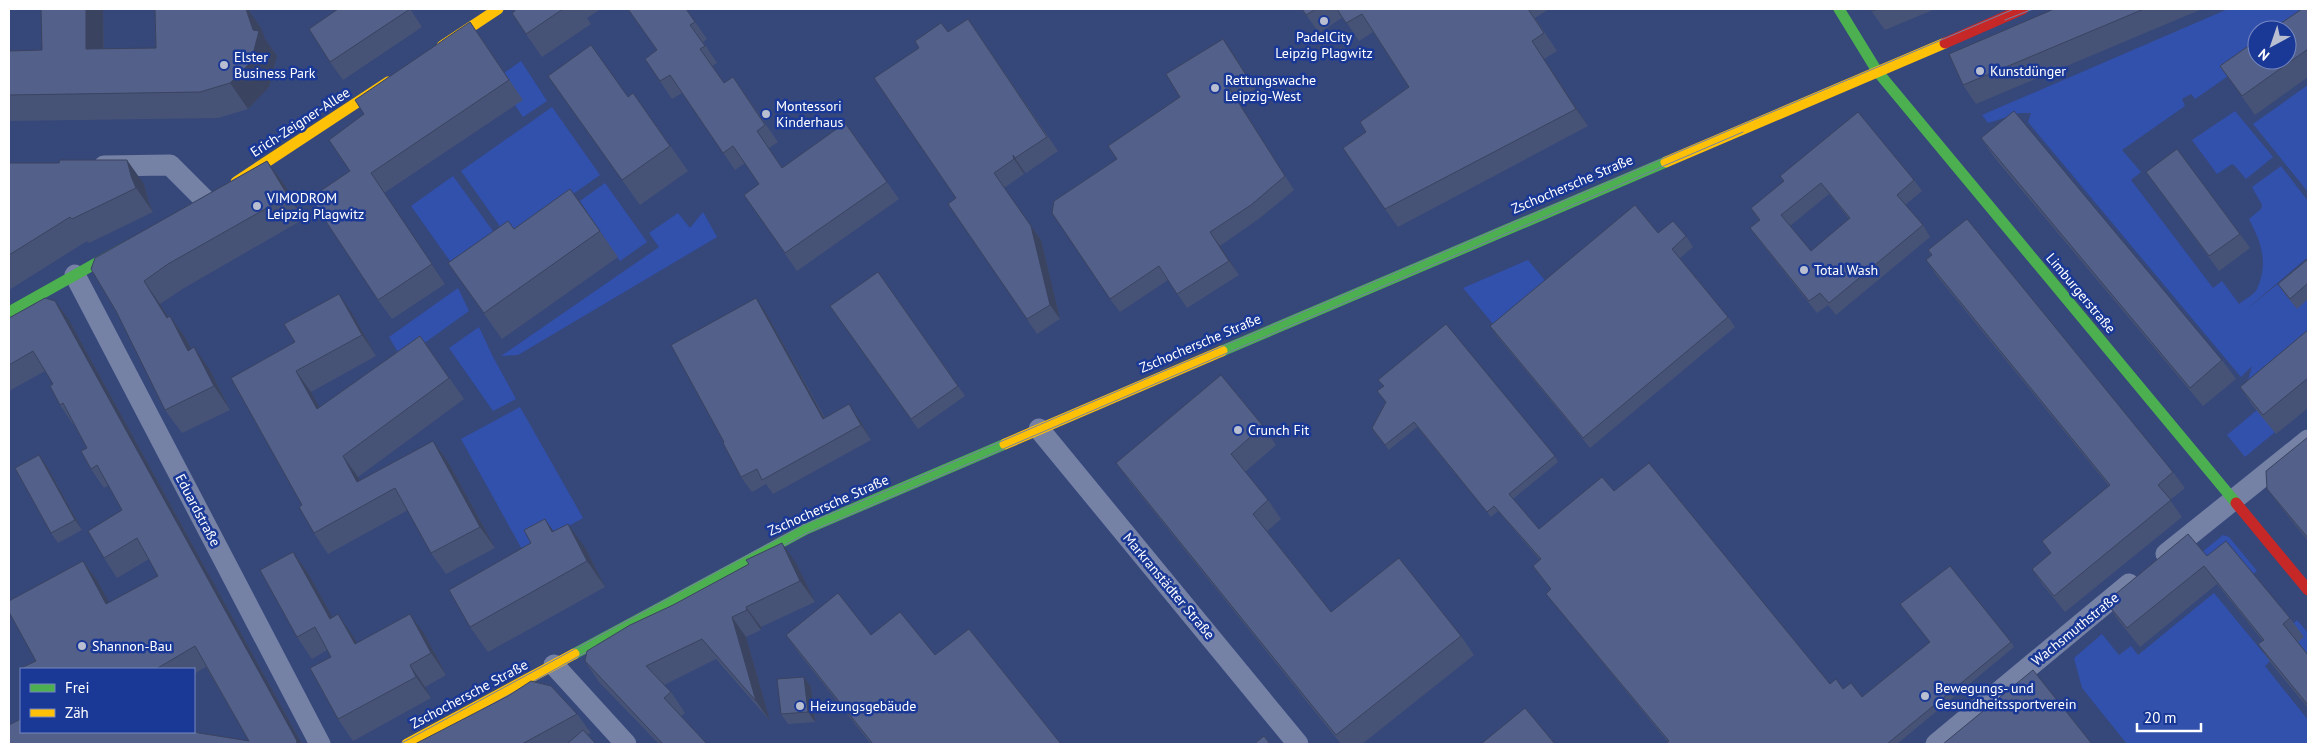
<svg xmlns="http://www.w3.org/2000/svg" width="2317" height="753" viewBox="0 0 2317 753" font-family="'PT Sans',sans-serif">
<rect width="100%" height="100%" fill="#36477a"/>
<!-- green -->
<g fill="#3251ad">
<path d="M2228,9H2308L2287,30H2257V56L2195,99L2191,94L2182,99L2185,106L2122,150L2141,172L2131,180L2213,288L2222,281L2239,304C2244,300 2254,295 2257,289C2269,263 2261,242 2249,219L2261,209L2262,205L2252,187L2281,166L2308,201V257L2243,312L2308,260V350L2247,384L2252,366L2241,377L2028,122L2031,113H2020L1988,123L1982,115Z"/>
<polygon points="521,61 547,101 523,117 515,105 504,73"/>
<polygon points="2308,85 2308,192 2253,124"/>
<polygon points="552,107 600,175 509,239 461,171"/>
<polygon points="2235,111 2273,157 2246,179 2235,166 2232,164 2217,174 2192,140"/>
<polygon points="453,176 503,245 460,275 411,206"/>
<polygon points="605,183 647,242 620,261 580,201"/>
<polygon points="703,212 717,237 518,355 501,356 659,247 649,233 678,213 690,228"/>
<polygon points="1528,260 1551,288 1499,331 1463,288"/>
<polygon points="458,288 469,311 402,359 389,337"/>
<polygon points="479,327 492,355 516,399 493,411 449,348"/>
<polygon points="520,407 583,518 523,551 461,439"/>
<polygon points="2257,410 2275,432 2245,457 2227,435"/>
<polygon points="2223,535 2229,537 2257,571 2252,575 2220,575 2201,553"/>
<polygon points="2214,593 2270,661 2265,666 2308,720 2308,744 2127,744 2082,688 2074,658 2102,634 2119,655 2131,646 2138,655"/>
<polygon points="2297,620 2308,633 2308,656 2296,643 2293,624"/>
</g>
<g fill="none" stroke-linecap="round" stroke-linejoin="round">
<!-- street -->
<g stroke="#7581a5" stroke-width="21">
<polyline points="104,166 170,165 206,201"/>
<polyline points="75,275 320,744"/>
<polyline points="1039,429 1298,744"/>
<polyline points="2166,554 2308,440"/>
<polyline points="554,665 626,744"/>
<polyline points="1936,744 2129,584"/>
</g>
<!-- fast -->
<g stroke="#4caf50" stroke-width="11">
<polyline points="1839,9 1877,71 2236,503"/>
<polyline points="9,312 125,247"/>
<polyline points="1222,351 1666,162"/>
<polyline points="574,654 806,529 1005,444"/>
</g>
<!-- slow -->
<g stroke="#ffc107" stroke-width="11">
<polyline points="442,46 498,9"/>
<polyline points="1666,162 1945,43"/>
<polyline points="236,182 388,82"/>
<polyline points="1005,444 1222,351"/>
<polyline points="407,744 574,654"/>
</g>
<!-- jam -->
<g stroke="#c62828" stroke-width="11">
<polyline points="1945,43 2023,9"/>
<polyline points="2236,503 2308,590"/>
</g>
<!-- tram -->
<g stroke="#7480a4" stroke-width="1">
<polyline points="2005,20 2033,9"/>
<polyline points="770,553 807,533 1743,132"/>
<polyline points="476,713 599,645"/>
<polyline points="400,744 803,525 879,494 1162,372 2014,9"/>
</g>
</g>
<!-- wall -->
<g fill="#475376" fill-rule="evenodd">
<polygon points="103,9 104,49 156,48 155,9 248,9 261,28 265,39 277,56 269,87 248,109 218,118 9,121 9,51 42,50"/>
<polygon points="410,9 422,27 343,80 330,62"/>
<polygon points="514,9 601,9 587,18 591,24 542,57 526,34"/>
<polygon points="686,9 707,39 703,42 717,63 712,66 724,83 733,77 778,142 769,148 782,168 845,123 899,199 797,271 744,195 759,184 745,163 735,170 682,93 672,99 645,59 657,50"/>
<polygon points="1302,9 1549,9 1535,18 1557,51 1544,59 1588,126 1398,227 1385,209 1366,132 1409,87 1373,32 1359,41 1343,17 1319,33"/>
<polygon points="1870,9 1935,9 1885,30"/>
<polygon points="2054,9 2202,9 1976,104 1963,85"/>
<polygon points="2308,9 2308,77 2255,115 2220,66"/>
<polygon points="968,19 1058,151 1026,173 1023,170 1024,174 1004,188 1041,240 1060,319 1037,334 948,204 956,198 948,32"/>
<polygon points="470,22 523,100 384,193 445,284 392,319 378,300 350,171 364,114"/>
<polygon points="1232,52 1255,89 1237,100 1294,190 1260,218 1220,246 1239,275 1187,308 1168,280 1120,312 1110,299 1180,97"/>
<polygon points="548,76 628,97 633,93 688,171 640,205"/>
<polygon points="1981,138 2222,360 2236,379 2203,406 1994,157"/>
<polygon points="267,161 284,184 304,219 184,288 160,304 168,317 170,316 186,339 191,349 210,370 230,410 182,433 165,410 95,258"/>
<polygon points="9,163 144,184 148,200 153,212 89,243 87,241 9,290"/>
<polygon points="2146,172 2240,234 2250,248 2219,271"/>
<path d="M1780,176L1914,180L1922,191L1905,205L1923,225L1930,237L1836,315L1828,305L1817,313L1758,239L1750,228L1759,220L1751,208L1784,182ZM1829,194L1849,219L1811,251L1790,226Z"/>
<polygon points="570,189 618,257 502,339 448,263 514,229"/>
<polygon points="1658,233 1686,236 1693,247 1680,258 1728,317 1735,327 1590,448 1497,336 1490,326"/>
<polygon points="1928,250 2173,472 2185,488 2170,500 2182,517 2065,612 2043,585 2032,569 2051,553 2042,541 2109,486 1937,276 1926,260 1931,255"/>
<polygon points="2308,259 2308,299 2297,309 2285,294 2278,284"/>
<polygon points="878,272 965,396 918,429 830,306"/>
<polygon points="55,301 69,320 302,744 9,744 199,733 249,741 206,667 194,674 194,669 22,669 36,661 83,561 97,580 109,603 158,576 149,559 117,578 104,558 122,510 109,485 104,488 91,469 87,448 74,424 73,424 60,405 53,384 45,371 9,391 9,318"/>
<polygon points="766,313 825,418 859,419 871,440 773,494 766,484 752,492 741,477 724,442"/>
<polygon points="353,315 376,356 311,392 319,408 420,336 464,399 358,477 360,481 433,441 448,462 495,548 446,574 431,553 408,510 328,554 314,533 302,505 231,378"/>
<polygon points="2308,330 2308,408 2276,434 2253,406 2240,387"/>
<polygon points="1378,380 1555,456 1558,462 1513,499 1539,529 1614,491 1830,684 1862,697 1930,642 1900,604 2011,642 2014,647 1897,744 1665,744 1668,742 1550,599 1546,594 1551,589 1533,566 1540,560 1498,511 1491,517 1417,427 1389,450 1375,433 1372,428 1386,402 1383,386"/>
<polygon points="1263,426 1276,445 1245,472 1268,500 1281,519 1267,531 1331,612 1461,636 1474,655 1362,744 1341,744 1130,482 1116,463"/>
<polygon points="2308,437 2308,541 2280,506 2267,489"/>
<polygon points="46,465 82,530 58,543 51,533"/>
<polygon points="554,531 586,549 605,587 488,652 470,627"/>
<polygon points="293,552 308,573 332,617 353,636 357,643 425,635 446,675 425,687 431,698 353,741 338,719 331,657 327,650 312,659 297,637"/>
<polygon points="2207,556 2290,618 2304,637 2298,642 2308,655 2308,708 2271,663 2258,644 2263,641 2217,584 2140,647 2119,621 2106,602"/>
<polygon points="796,563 815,602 761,627 761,630 746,637 770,721 716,659 664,685 671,692 685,713 681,716 707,744 659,744 599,682 585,661 673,605"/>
<polygon points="786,635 871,635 935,655 1061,744 871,744 798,652"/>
<polygon points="804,677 811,687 815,722 788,724 781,714"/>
<polygon points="577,714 591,733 587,734 596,744 415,744"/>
</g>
<!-- shaded-wall -->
<g fill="#3a4360">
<polygon points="86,9 103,9 104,75 86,49"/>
<polygon points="246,9 248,9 261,28 265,39 277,56 269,87 248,109 230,83 253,30"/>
<polygon points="1223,39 1232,52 1255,89 1246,75"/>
<polygon points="1532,41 1544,59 1588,126 1576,109"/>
<polygon points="1013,155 1023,170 1024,174 1014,159"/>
<polygon points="127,160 144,184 148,200 153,212 136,188 131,176"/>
<polygon points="267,161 284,184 304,219 288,196"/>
<polygon points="371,173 384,193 445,284 432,264"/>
<polygon points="1031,226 1041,240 1060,319 1050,305"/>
<polygon points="1210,232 1220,246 1239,275 1229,261"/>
<polygon points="144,281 160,304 183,341 167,318"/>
<polygon points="339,294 353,315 376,356 362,335"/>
<polygon points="756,298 766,313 833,434 823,419"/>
<polygon points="55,301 69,320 302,744 296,744"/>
<polygon points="170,316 186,339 204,374 188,351"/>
<polygon points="194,347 210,370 230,410 214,386"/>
<polygon points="296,371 311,392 332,430 317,409"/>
<polygon points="849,404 859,419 871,440 861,425"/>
<polygon points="433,441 448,462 495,548 480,527"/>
<polygon points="39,455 46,465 82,530 75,520"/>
<polygon points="343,456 358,477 372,503 357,482"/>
<polygon points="545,519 563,545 552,532"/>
<polygon points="568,524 586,549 605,587 587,561"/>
<polygon points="782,543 796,563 815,602 800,581"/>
<polygon points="293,552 308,573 345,640 330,619"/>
<polygon points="83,561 97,580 120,623 106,604"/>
<polygon points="746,607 761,627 761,630 747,610"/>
<polygon points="338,614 353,636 370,665 355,644"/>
<polygon points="410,614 425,635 446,675 431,653"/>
<polygon points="732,617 746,637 770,721 756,701"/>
<polygon points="410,665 425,687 431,698 416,677"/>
<polygon points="804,677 811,687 815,722 808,712"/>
</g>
<!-- building -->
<g fill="#536089" stroke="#3a4360" fill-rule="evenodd">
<polygon points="41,9 86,9 86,49 156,48 155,9 246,9 253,30 259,31 251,62 230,83 200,92 9,95 9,51 42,50"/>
<polygon points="338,9 410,9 330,62 309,29"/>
<polygon points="514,9 563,9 526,34 512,13 515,11"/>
<polygon points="628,9 686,9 695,22 690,25 705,46 700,49 724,83 733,77 765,125 757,131 782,168 845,123 887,182 785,253 744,195 759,184 733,146 723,153 670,75 660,81 645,59 657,50"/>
<polygon points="1302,9 1316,9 1306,15"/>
<polygon points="1337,9 1528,9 1544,33 1532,41 1576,109 1385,209 1343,148 1366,132 1360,122 1409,87 1362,14 1346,23"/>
<polygon points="1870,9 1878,9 1872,11"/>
<polygon points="2054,9 2144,9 1963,85 1949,54"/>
<polygon points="2302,9 2308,9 2308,49 2242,96 2220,66 2257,40 2257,60 2287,60 2287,30 2271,30"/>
<polygon points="968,19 1047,137 1015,158 1013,155 1014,159 994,173 1031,226 1050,305 1027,319 948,204 956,198 874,78 919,48 915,41 941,23 948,32"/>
<polygon points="470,22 509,80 371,173 432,264 378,300 313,202 313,196 350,171 329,140 364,114 355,100"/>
<polygon points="1223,39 1246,75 1228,86 1285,176 1251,205 1210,232 1229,261 1177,294 1159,266 1110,299 1052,213 1054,201 1117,159 1108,146 1180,97 1166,74"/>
<polygon points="591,45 628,97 633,93 670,146 622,180 548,76"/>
<polygon points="2014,111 2222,360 2190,388 1981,138"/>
<path d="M1858,112L1914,180L1897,195L1923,225L1829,303L1820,293L1809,301L1750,228L1760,220L1751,208L1784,181L1780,176ZM1821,183L1850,218L1811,251L1781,215Z"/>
<polygon points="2177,149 2240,234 2209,256 2146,172"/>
<polygon points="60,160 127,160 131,176 136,188 72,219 70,217 9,255 9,163 59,163"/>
<polygon points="267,161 288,196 168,264 144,281 167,318 170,316 188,351 194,347 214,386 165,410 116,311 91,269 95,258"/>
<polygon points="570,189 600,231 484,313 448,263 508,221 514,229"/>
<polygon points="1635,205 1658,233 1673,221 1686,236 1672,249 1728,317 1583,438 1490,326"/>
<polygon points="1967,219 2173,472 2158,485 2171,500 2054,596 2032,569 2051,553 2042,541 2110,485 1926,260 1932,255 1928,250"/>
<polygon points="2308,259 2308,283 2290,299 2278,284"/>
<polygon points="878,272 958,386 911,419 830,306"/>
<polygon points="339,294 362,335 296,371 317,409 420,336 449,378 343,456 357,482 433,441 480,527 431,553 395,488 314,533 299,507 302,505 231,378 295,342 284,324"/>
<polygon points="45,298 55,301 297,741 296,744 9,744 9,725 21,719 21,732 194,732 194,731 199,733 249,741 195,646 156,669 22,669 21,668 36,661 9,612 9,601 83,561 106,604 158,576 137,538 104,558 88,531 122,510 97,465 91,469 81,451 87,448 63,403 60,405 50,386 53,384 33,351 9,365 9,318"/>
<polygon points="756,298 823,419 849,404 861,425 762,480 757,469 741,477 723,443 724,442 671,345"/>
<polygon points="1446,324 1555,456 1509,494 1539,529 1602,477 1614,491 1649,463 1830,684 1836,679 1843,689 1851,683 1862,697 1930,642 1900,604 1950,566 2011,642 1887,744 1665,744 1669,741 1546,594 1551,589 1533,566 1541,559 1494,506 1487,512 1414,422 1385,445 1372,428 1386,402 1377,391 1384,386 1378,380"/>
<polygon points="2308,330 2308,378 2263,415 2240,387"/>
<polygon points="1221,375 1263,426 1231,454 1268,500 1253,514 1331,612 1399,558 1461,636 1336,735 1116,463"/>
<polygon points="2308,437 2308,538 2267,489 2266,471"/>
<polygon points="39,455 75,520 51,533 15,468"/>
<polygon points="545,519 552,532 568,524 587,561 470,627 449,590 531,543 524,530"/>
<polygon points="2188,534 2207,556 2226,541 2290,618 2283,624 2308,655 2308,705 2258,644 2264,640 2204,566 2127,628 2106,602"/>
<polygon points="782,543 800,581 746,607 747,610 732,617 756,701 702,639 646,666 671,692 664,698 707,744 663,744 585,661 587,651 630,625 673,605 749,564 746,560"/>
<polygon points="293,552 330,619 338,614 355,644 410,614 431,653 410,665 416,677 338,719 310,668 331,657 315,627 297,637 260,570"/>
<polygon points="838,593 871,635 900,612 935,655 969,629 1061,744 873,744 786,635"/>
<polygon points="2033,670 2092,744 1943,744"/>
<polygon points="804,677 808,712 781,714 777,679"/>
<polygon points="531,681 551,686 577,714 522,744 415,744 508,696"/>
<polygon points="1525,708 1555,744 1481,744"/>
<polygon points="583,730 596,744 567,744"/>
<polygon points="1264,736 1270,744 1254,744"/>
</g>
<!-- markers -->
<g fill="#b9bfd0" stroke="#1a3896" stroke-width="2">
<circle cx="1324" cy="21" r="5"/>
<circle cx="224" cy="65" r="5"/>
<circle cx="1980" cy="71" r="5"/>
<circle cx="1215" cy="88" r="5"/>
<circle cx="766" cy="114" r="5"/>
<circle cx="257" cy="206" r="5"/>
<circle cx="1804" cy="270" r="5"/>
<circle cx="1238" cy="430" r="5"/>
<circle cx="82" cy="646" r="5"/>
<circle cx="1925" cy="696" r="5"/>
<circle cx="800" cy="706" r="5"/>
</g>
<g text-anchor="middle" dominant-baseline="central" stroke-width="5" stroke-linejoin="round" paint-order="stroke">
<!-- poi labels -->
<g font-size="14" fill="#fff" stroke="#1a3896" text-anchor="start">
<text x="1324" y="37" text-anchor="middle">PadelCity<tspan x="1324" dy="16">Leipzig Plagwitz</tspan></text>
<text x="234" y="57">Elster<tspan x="234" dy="16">Business Park</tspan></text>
<text x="1990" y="71">Kunstdünger</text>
<text x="1225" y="80">Rettungswache<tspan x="1225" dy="16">Leipzig-West</tspan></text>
<text x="776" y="106">Montessori<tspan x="776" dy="16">Kinderhaus</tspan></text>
<text x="267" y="198">VIMODROM<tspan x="267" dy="16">Leipzig Plagwitz</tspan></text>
<text x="1814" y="270">Total Wash</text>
<text x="1248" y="430">Crunch Fit</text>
<text x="92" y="646">Shannon-Bau</text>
<text x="1935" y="688">Bewegungs- und<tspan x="1935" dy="16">Gesundheitssportverein</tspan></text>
<text x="810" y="706">Heizungsgebäude</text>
</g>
<!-- street labels -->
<g font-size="14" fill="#fff" stroke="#1a3896">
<text transform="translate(300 122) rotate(-33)">Erich-Zeigner-Allee</text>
<text transform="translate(1572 184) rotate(-23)">Zschochersche Straße</text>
<text transform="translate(2081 293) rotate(50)">Limburgerstraße</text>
<text transform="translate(1200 343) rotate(-23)">Zschochersche Straße</text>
<text transform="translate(828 505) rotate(-24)">Zschochersche Straße</text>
<text transform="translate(198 510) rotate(62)">Eduardstraße</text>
<text transform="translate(1169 586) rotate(50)">Markranstädter Straße</text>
<text transform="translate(2075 629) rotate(-39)">Wachsmuthstraße</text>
<text transform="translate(469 694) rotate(-28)">Zschochersche Straße</text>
</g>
</g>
<!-- border -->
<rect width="2317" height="753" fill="none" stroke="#ffffff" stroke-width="20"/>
<!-- legend -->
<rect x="20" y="668" width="175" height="65" fill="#1a3896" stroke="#7688c0"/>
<rect x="30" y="684" width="25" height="8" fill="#4caf50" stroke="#7688c0"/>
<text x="65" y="693" font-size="15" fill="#ffffff">Frei</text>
<rect x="30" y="709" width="25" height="8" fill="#ffc107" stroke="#7688c0"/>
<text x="65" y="718" font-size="15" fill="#ffffff">Zäh</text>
<!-- north arrow -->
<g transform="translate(2272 45) rotate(220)"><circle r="24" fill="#1a3896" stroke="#7688c0"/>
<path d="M0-4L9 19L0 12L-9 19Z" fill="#b9bfd0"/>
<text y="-8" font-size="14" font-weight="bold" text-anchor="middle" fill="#ffffff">N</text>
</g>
<!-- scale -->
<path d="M2137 723v8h64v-8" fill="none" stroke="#ffffff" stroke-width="2.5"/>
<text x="2144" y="723" font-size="15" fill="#ffffff" stroke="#1a3896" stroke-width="4" paint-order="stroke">20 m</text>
</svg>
